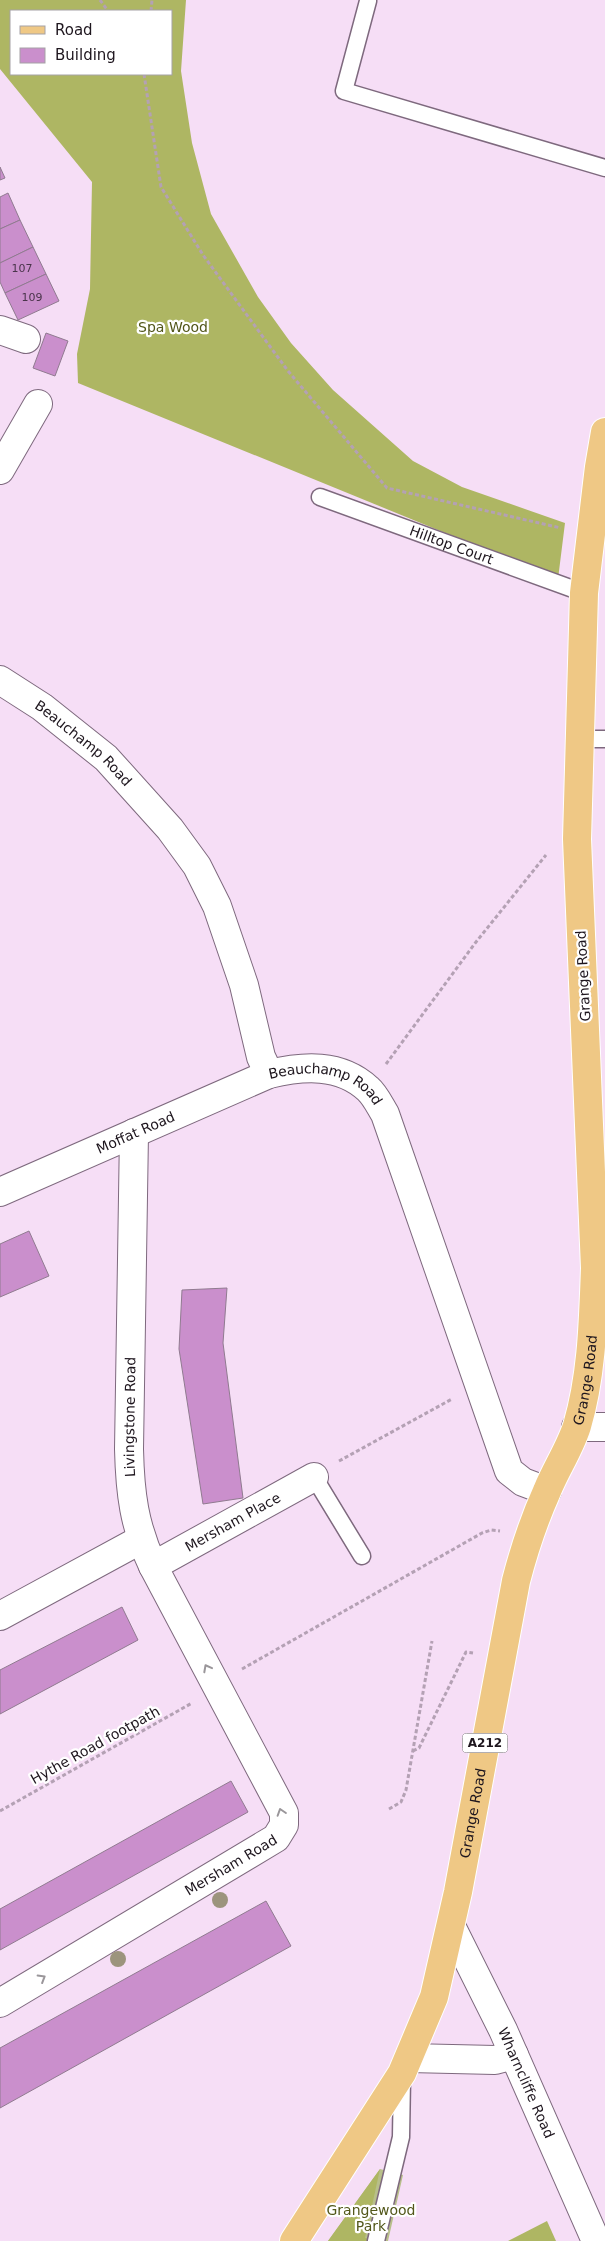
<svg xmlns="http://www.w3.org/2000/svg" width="605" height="2241" viewBox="0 0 605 2241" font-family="'DejaVu Sans',sans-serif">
<rect width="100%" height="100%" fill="#f6def6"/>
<!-- green -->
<polygon fill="#b8bf8a" points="380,2169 403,2175 388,2241 328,2241"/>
<!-- forest -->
<g fill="#aeb663" fill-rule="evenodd">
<path d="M0,0H186L181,71L192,143L211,214L258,297L291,343L333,390L413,461L462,487L565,523L558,579L78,383L77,354L90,289L92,182L0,69ZM11,11H171V74H11Z"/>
<polygon points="380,2169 365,2238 382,2241 328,2241"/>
<polygon points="547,2221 556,2241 508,2241"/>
</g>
<!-- building -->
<g fill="#ca8fcc" stroke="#907b90">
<polygon points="0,167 5,178 0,180"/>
<polygon points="8,193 20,220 0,229 0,197"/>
<polygon points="20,220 33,247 0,263 0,229"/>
<polygon points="33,247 46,274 5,293 0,282 0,263"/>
<polygon points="46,274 59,301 18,320 5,293"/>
<polygon points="46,333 68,341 55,376 33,368"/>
<polygon points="29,1231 49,1276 0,1297 0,1244"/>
<polygon points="227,1288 223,1343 243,1498 203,1504 179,1349 182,1290"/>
<polygon points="122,1607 138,1640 0,1714 0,1670"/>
<polygon points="231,1781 248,1812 0,1950 0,1909"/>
<polygon points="266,1901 291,1946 0,2108 0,2048"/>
</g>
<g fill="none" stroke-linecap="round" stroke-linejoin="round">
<!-- lane casing -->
<g stroke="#7e697e" stroke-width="19">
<g id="lane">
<polyline points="368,1 344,91 605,168"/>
<path id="s1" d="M320,497L584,593"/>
<polyline points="580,739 605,739"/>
<polyline points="314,1477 362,1556"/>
<polyline points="376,2241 401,2137 402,2078"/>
</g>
</g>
<!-- street casing -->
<g stroke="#7e697e" stroke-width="30">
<g id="street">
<polyline points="0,330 26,339"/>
<polyline points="0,470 38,404"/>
<path id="s2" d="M0,680L42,707L106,758L170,829L197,866L217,906L244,985L261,1057L269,1074"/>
<path id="s3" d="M0,1192L269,1074C303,1066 340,1063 368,1089C375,1095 380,1106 385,1114L509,1471L523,1482L547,1491"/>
<polyline points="576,1427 605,1427"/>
<path id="s4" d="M153,1566L314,1477"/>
<polyline points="0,1616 140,1540"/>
<path id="s5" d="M451,1926L503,2030L596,2241"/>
<path id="s6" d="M0,2003L276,1838L284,1825V1813L153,1566C134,1526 130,1493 129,1449L134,1133"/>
<polyline points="409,2058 495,2060 514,2055"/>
</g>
</g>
<!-- primary casing -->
<g stroke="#fff" stroke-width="30">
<g id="primary">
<path id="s7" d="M294,2241L402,2073L434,1997L458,1892L516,1581C524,1550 534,1520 547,1491C556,1469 570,1448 577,1426C592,1375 593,1321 595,1268L577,839L584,593L599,467L605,432"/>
</g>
</g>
<!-- path -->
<g stroke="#b4a1b4" stroke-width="3" stroke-dasharray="4 2.5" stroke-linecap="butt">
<polyline points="100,0 108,11"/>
<polyline points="151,11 152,0"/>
<polyline points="144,74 161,187 203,255 288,371 387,488 561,528"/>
<polyline points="386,1064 476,942 546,855"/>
<polyline points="339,1461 452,1399"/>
<polyline points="242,1669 482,1533 491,1530 500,1531"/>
<polyline points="413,1751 419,1748 466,1652 473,1653"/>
<polyline points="389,1809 401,1802 406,1790 432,1641"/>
<polyline points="0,1811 192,1703"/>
</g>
<!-- lane -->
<use href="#lane" stroke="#fff" stroke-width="16"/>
<!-- street -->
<use href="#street" stroke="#fff" stroke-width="28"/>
<!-- primary -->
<use href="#primary" stroke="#efc885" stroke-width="28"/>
</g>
<!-- trees -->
<g fill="#9c947d">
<circle cx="220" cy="1900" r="8"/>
<circle cx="118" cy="1959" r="8"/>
</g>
<!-- one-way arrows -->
<defs><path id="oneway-chevron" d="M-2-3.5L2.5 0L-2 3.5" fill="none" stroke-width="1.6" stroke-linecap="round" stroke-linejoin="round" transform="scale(1.25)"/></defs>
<g stroke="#9a969a">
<use href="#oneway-chevron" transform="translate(207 1668) rotate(-118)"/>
<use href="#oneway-chevron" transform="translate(281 1812) rotate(-108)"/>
<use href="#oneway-chevron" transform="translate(42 1978) rotate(-31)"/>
</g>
<g text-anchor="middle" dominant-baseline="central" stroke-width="4.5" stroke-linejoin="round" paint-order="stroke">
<!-- number labels -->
<g font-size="11" fill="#49344a">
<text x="22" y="268">107</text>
<text x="32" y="297">109</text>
</g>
<!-- shield labels -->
<rect fill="#fff" stroke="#625c62" stroke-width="1" x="462.5" y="1733.5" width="45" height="19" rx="4"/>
<g font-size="12" font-weight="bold" fill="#1e161e">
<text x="485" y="1743">A212</text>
</g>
<!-- park labels -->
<g font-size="14" fill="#52571a" stroke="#fff">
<text x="173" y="327">Spa Wood</text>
<text x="371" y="2210">Grangewood<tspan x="371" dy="16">Park</tspan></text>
</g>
<!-- street labels -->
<g font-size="14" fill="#1e161e" stroke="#fff">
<text stroke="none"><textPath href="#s1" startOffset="140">Hilltop Court</textPath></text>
<text stroke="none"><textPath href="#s2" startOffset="105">Beauchamp Road</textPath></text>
<text transform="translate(583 976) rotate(-93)">Grange Road</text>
<text stroke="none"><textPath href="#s3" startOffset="355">Beauchamp Road</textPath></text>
<text stroke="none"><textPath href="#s3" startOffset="148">Moffat Road</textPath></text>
<text stroke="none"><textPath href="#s7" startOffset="920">Grange Road</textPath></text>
<text stroke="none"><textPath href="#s6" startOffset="781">Livingstone Road</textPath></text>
<text stroke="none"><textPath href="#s4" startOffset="91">Mersham Place</textPath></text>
<text transform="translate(95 1745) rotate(-29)">Hythe Road footpath</text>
<text stroke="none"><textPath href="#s7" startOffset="470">Grange Road</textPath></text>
<text stroke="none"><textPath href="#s6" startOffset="269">Mersham Road</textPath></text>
<text stroke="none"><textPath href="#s5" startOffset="174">Wharncliffe Road</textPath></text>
</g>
</g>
<!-- legend -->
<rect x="10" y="10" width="162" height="65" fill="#ffffff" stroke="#a5a2a5"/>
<rect x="20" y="26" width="25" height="8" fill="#efc885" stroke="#a5a2a5"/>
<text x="55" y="35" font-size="15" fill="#1e161e">Road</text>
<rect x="20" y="48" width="25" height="15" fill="#ca8fcc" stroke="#a5a2a5"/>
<text x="55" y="60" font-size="15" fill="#1e161e">Building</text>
</svg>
